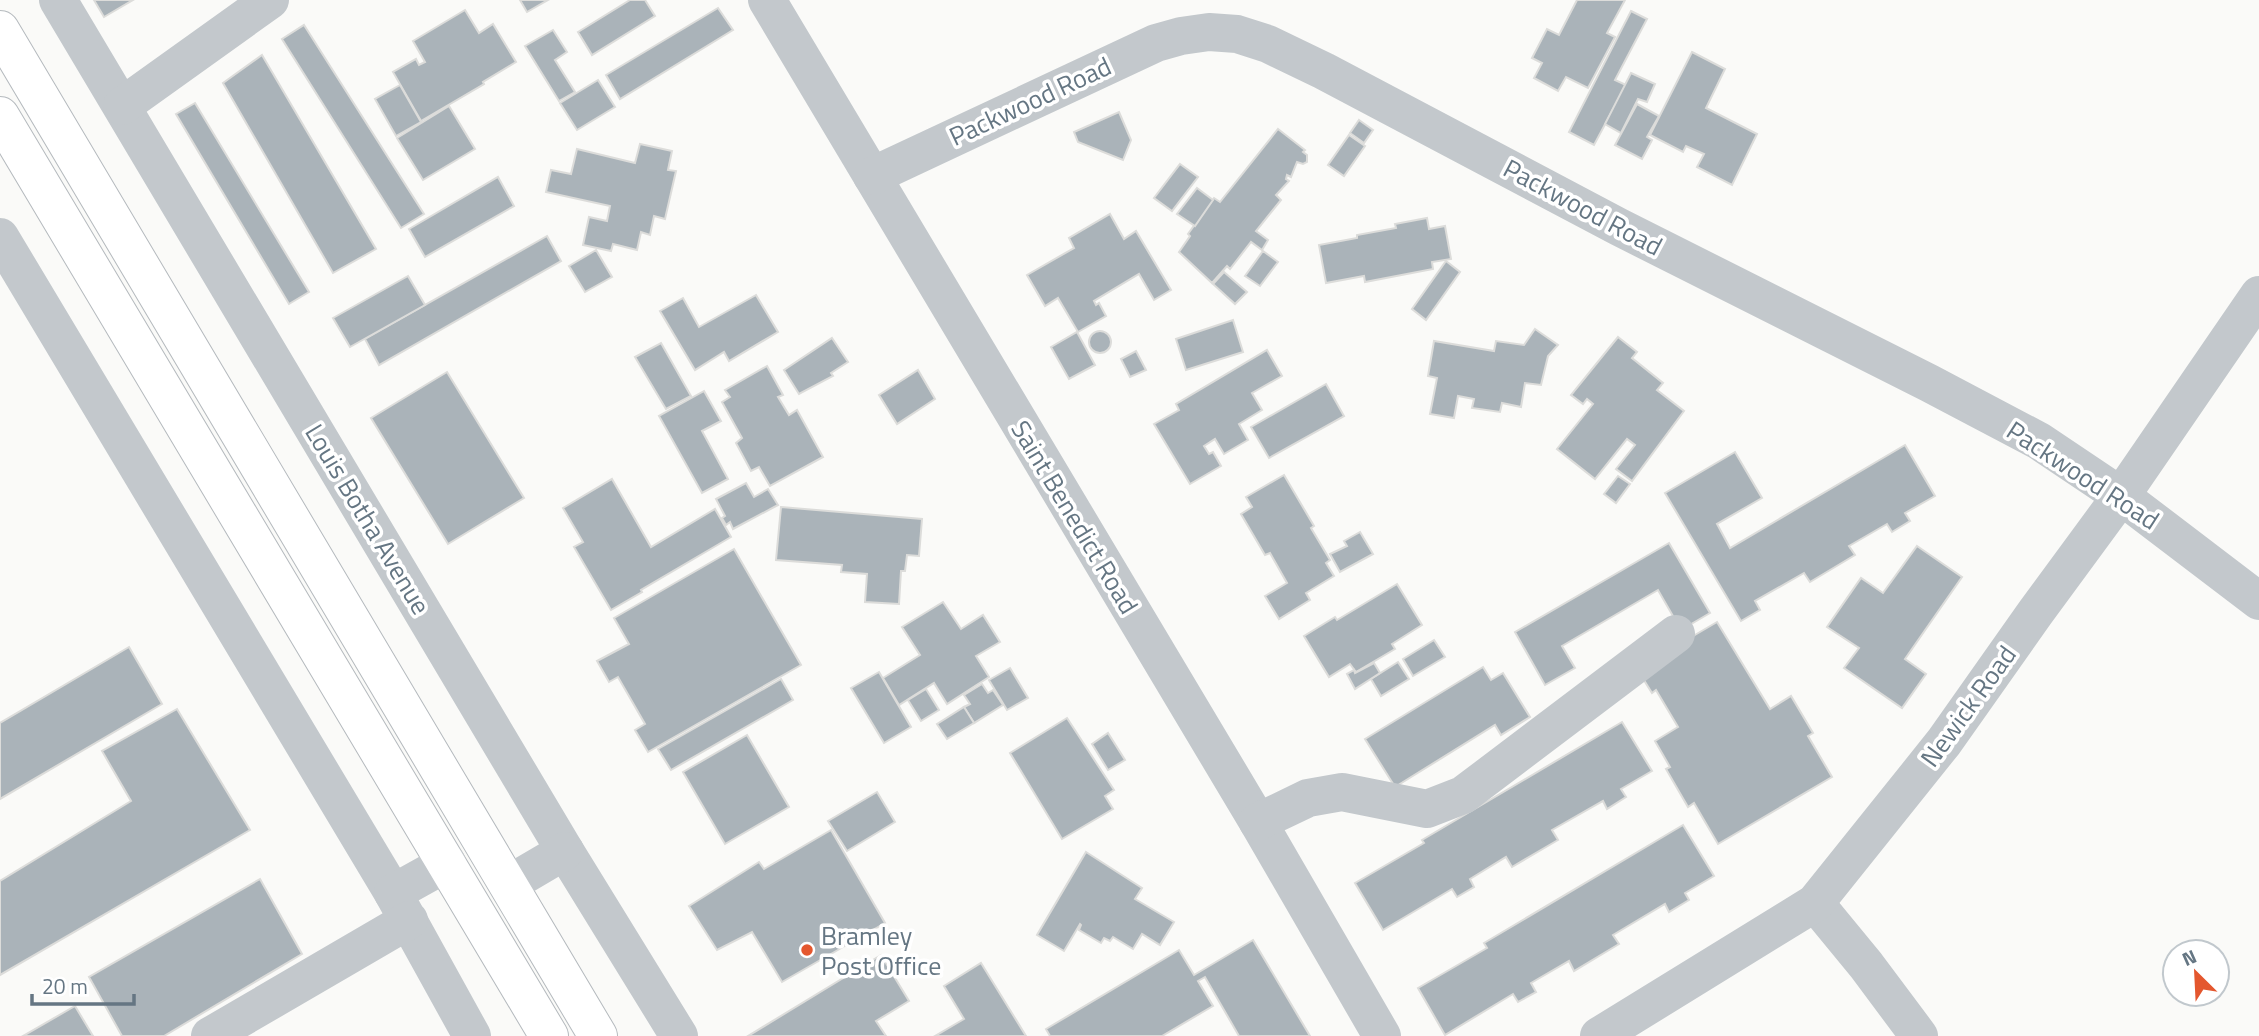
<svg xmlns="http://www.w3.org/2000/svg" width="2259" height="1036" viewBox="0 0 2259 1036" font-family="'Titillium Web',sans-serif">
<rect width="100%" height="100%" fill="#fafaf8"/>
<!-- building -->
<g fill="#aab3b9" stroke="#dcdcda" stroke-width="2">
<polygon points="94,0 133,0 104,17"/>
<polygon points="520,0 548,0 527,12"/>
<polygon points="630,0 645,0 655,16 592,55 578,32"/>
<polygon points="1577,0 1625,0 1607,33 1615,37 1588,88 1566,77 1558,91 1534,78 1542,63 1532,58 1547,29 1559,35"/>
<polygon points="718,8 733,30 620,99 606,75"/>
<polygon points="465,10 479,33 493,24 516,62 483,82 484,84 421,121 393,72 416,59 419,65 425,62 413,41"/>
<polygon points="1631,11 1647,19 1615,80 1626,85 1594,145 1569,132"/>
<polygon points="304,25 424,214 401,228 282,39"/>
<polygon points="553,30 567,52 555,60 575,92 559,101 525,46"/>
<polygon points="1692,52 1725,69 1706,108 1757,134 1732,185 1697,167 1704,154 1686,146 1683,152 1650,135"/>
<polygon points="262,55 376,249 333,273 223,83"/>
<polygon points="1631,73 1655,84 1647,102 1638,99 1621,133 1605,124"/>
<polygon points="598,80 615,107 577,130 560,103"/>
<polygon points="400,85 421,122 396,136 375,99"/>
<polygon points="195,103 309,292 289,304 176,114"/>
<polygon points="1637,104 1659,116 1647,137 1652,140 1642,159 1615,145"/>
<polygon points="449,106 475,149 423,180 397,138"/>
<polygon points="1119,112 1131,140 1123,160 1078,142 1074,132"/>
<polygon points="1359,120 1373,130 1364,143 1350,133"/>
<polygon points="1278,129 1305,150 1303,152 1307,155 1307,162 1303,164 1297,162 1291,177 1287,175 1286,179 1289,181 1276,195 1281,200 1256,231 1268,240 1262,250 1251,242 1230,269 1227,266 1212,283 1179,252 1190,236 1188,234 1214,198 1220,202"/>
<polygon points="1349,135 1365,146 1344,176 1328,165"/>
<polygon points="640,144 672,151 668,170 676,171 665,219 654,216 650,235 641,232 637,250 613,244 611,251 583,245 589,217 607,221 610,206 546,192 551,170 571,174 577,149 635,163"/>
<polygon points="1180,164 1198,177 1172,211 1154,198"/>
<polygon points="498,177 514,206 425,257 409,229"/>
<polygon points="1197,188 1213,200 1195,226 1177,214"/>
<polygon points="1110,214 1124,239 1136,231 1171,290 1154,300 1139,274 1094,301 1096,305 1099,303 1106,316 1078,332 1058,298 1045,306 1027,275 1074,248 1069,238"/>
<polygon points="1427,218 1429,229 1445,226 1451,259 1432,262 1433,269 1365,282 1364,276 1326,283 1319,245 1357,238 1357,235 1396,228 1395,224"/>
<polygon points="547,236 561,261 379,365 365,339"/>
<polygon points="596,250 612,277 585,292 569,266"/>
<polygon points="1263,251 1278,262 1260,286 1245,276"/>
<polygon points="1446,261 1460,272 1426,320 1412,309"/>
<polygon points="1224,272 1247,292 1235,304 1213,284"/>
<polygon points="408,276 425,305 350,347 333,318"/>
<polygon points="756,295 778,332 729,361 724,352 695,370 660,311 683,298 699,327"/>
<polygon points="1233,320 1243,352 1186,370 1176,339"/>
<polygon points="1535,329 1558,345 1548,356 1541,385 1525,383 1521,407 1502,403 1500,412 1472,408 1474,399 1458,396 1454,418 1430,414 1437,378 1428,376 1434,341 1494,351 1496,341 1524,345"/>
<circle cx="1100" cy="342" r="11"/>
<polygon points="1077,332 1095,365 1069,379 1051,347"/>
<polygon points="1618,337 1637,352 1632,358 1663,383 1657,390 1684,411 1632,481 1616,469 1635,445 1627,439 1595,479 1557,449 1593,404 1587,399 1583,404 1571,395"/>
<polygon points="832,338 848,362 831,373 833,376 799,394 784,370"/>
<polygon points="661,343 691,396 666,409 635,357"/>
<polygon points="1267,350 1282,376 1252,393 1262,410 1239,424 1248,440 1224,454 1215,439 1204,446 1209,454 1213,452 1221,466 1190,484 1154,424 1179,410 1176,404"/>
<polygon points="1136,351 1146,370 1130,377 1121,359"/>
<polygon points="767,366 783,395 778,397 789,415 797,410 823,457 770,486 759,467 751,471 736,443 742,438 722,402 730,397 725,390"/>
<polygon points="918,370 935,399 897,424 879,395"/>
<polygon points="447,372 524,498 448,544 371,418"/>
<polygon points="1326,384 1344,416 1269,458 1251,427"/>
<polygon points="704,391 721,421 702,431 728,479 702,493 659,416"/>
<polygon points="1905,445 1935,496 1905,513 1910,521 1892,532 1887,524 1849,546 1855,555 1810,582 1804,573 1755,601 1760,610 1741,621 1665,493 1735,452 1762,498 1717,524 1730,548"/>
<polygon points="1284,475 1314,526 1311,528 1330,560 1326,563 1334,576 1306,593 1310,600 1279,619 1265,596 1287,583 1270,553 1265,555 1241,514 1252,507 1246,497"/>
<polygon points="1618,476 1630,484 1616,503 1604,494"/>
<polygon points="612,479 651,547 715,509 731,537 641,590 642,592 611,610 574,547 583,542 563,508"/>
<polygon points="746,483 754,497 768,489 778,505 733,529 730,522 726,525 722,518 725,516 716,499"/>
<polygon points="781,507 922,519 919,556 907,555 905,571 901,571 899,604 865,602 867,574 841,572 842,565 776,560"/>
<polygon points="1360,532 1373,554 1340,572 1330,554 1347,546 1344,541"/>
<polygon points="1669,543 1710,613 1681,630 1658,590 1562,646 1575,668 1545,685 1515,632"/>
<polygon points="1917,546 1962,577 1905,659 1926,674 1902,708 1844,668 1859,648 1827,627 1861,578 1883,593"/>
<polygon points="734,549 801,665 648,752 635,730 645,724 618,677 609,682 597,661 629,644 614,618"/>
<polygon points="1397,584 1422,625 1392,644 1395,649 1356,672 1350,664 1329,677 1304,636 1335,617 1337,620"/>
<polygon points="943,602 961,629 983,615 1000,642 976,656 989,677 947,704 934,683 899,705 883,678 920,655 902,627"/>
<polygon points="1717,622 1770,709 1791,696 1813,733 1808,736 1832,777 1718,844 1694,803 1688,807 1666,769 1670,767 1655,741 1678,727 1656,690 1652,693 1637,669"/>
<polygon points="1434,640 1445,657 1413,676 1403,659"/>
<polygon points="129,647 162,704 0,799 0,723"/>
<polygon points="1398,662 1409,679 1381,696 1371,679"/>
<polygon points="1374,663 1380,673 1355,689 1347,674 1354,670 1355,673"/>
<polygon points="1483,667 1491,680 1503,673 1530,717 1501,735 1495,725 1395,787 1365,739"/>
<polygon points="1010,668 1028,698 1007,710 989,680"/>
<polygon points="879,672 911,727 884,743 851,688"/>
<polygon points="781,679 793,700 671,770 658,749"/>
<polygon points="982,684 988,693 993,690 1003,705 974,723 964,707 970,704 964,695"/>
<polygon points="926,689 939,710 921,721 908,700"/>
<polygon points="964,707 974,723 947,739 937,724"/>
<polygon points="177,709 250,830 0,975 0,881 131,801 102,751"/>
<polygon points="1067,718 1114,790 1105,796 1113,809 1062,839 1010,753"/>
<polygon points="1622,722 1652,771 1621,789 1626,797 1607,809 1603,801 1552,830 1558,840 1512,867 1506,857 1470,879 1474,887 1457,897 1452,889 1383,930 1355,883 1424,843 1422,840"/>
<polygon points="1108,733 1125,760 1108,770 1092,744"/>
<polygon points="747,735 789,807 725,844 683,772"/>
<polygon points="877,792 895,822 847,851 828,821"/>
<polygon points="1683,825 1714,876 1685,893 1689,900 1669,912 1665,904 1613,935 1619,944 1574,971 1569,961 1531,983 1536,992 1518,1002 1513,994 1445,1035 1418,988 1487,948 1484,943"/>
<polygon points="831,830 885,923 782,982 752,932 717,950 689,906 759,862 764,869"/>
<polygon points="1086,852 1142,888 1135,899 1174,922 1160,945 1142,934 1133,949 1113,937 1110,941 1104,938 1101,943 1079,930 1081,925 1080,924 1064,951 1037,935"/>
<polygon points="260,879 302,954 164,1036 122,1036 89,977"/>
<polygon points="1253,940 1310,1036 1239,1036 1205,977 1198,981 1213,1006 1162,1036 1050,1036 1046,1029 1179,950 1194,975"/>
<polygon points="881,955 909,1001 876,1021 886,1036 748,1036"/>
<polygon points="981,963 1026,1036 935,1036 964,1019 944,986"/>
<polygon points="75,1006 93,1036 23,1036"/>
</g>
<g fill="none" stroke-linecap="round" stroke-linejoin="round">
<!-- major casing -->
<g stroke="#b5babe" stroke-width="40">
<g id="major">
<polyline points="0,30 598,1036"/>
<polyline points="0,116 549,1036"/>
</g>
</g>
<!-- minor -->
<g stroke="#c3c8cc" stroke-width="38">
<polyline points="58,0 565,851 679,1036"/>
<polyline points="767,0 1258,822 1382,1036"/>
<polyline points="122,106 270,0"/>
<polyline points="872,176 1156,43 1181,36 1209,32 1237,34 1268,44 1324,71 1619,227 1929,383 2039,441 2121,496 2259,601"/>
<polyline points="0,237 393,893 472,1036"/>
<polyline points="1258,822 1308,798 1342,792 1427,809 1463,795 1676,634"/>
<polyline points="509,884 565,851"/>
<polyline points="393,893 447,863"/>
<polyline points="1815,903 1866,965 1919,1036"/>
<polyline points="210,1036 409,920"/>
<polyline points="1599,1036 1815,903 1944,742 2035,613 2121,496 2259,295"/>
</g>
<!-- major -->
<use href="#major" stroke="#fff" stroke-width="38"/>
</g>
<!-- markers -->
<circle fill="#e4572e" stroke="#fff" stroke-width="2.5" cx="807" cy="950" r="7"/>
<g text-anchor="middle" dominant-baseline="central" stroke-width="7" stroke-linejoin="round" paint-order="stroke">
<!-- street labels -->
<g font-size="26" fill="#657683" stroke="#fff">
<text transform="translate(1030 101) rotate(-25)">Packwood Road</text>
<text transform="translate(1583 207) rotate(28)">Packwood Road</text>
<text transform="translate(2083 475) rotate(33)">Packwood Road</text>
<text transform="translate(1075 517) rotate(59)">Saint Benedict Road</text>
<text transform="translate(368 519) rotate(59)">Louis Botha Avenue</text>
<text transform="translate(1968 706) rotate(-54)">Newick Road</text>
</g>
<!-- poi labels -->
<g font-size="26" fill="#657683" stroke="#fff" text-anchor="start">
<text x="821" y="935">Bramley<tspan x="821" dy="30">Post Office</tspan></text>
</g>
</g>
<!-- north arrow -->
<g transform="translate(2196 973) rotate(336)"><circle r="33" fill="#ffffff" stroke="#c1c8cd" stroke-width="2"/>
<path d="M0-5L12 26L0 18L-12 26Z" fill="#e4572e"/>
<text y="-10" font-size="19" font-weight="bold" text-anchor="middle" fill="#657683">N</text>
</g>
<!-- scale -->
<path d="M32 994v10h102v-10" fill="none" stroke="#657683" stroke-width="3.5"/>
<text x="42" y="994" font-size="21" fill="#657683" stroke="#ffffff" stroke-width="5" paint-order="stroke">20 m</text>
</svg>
